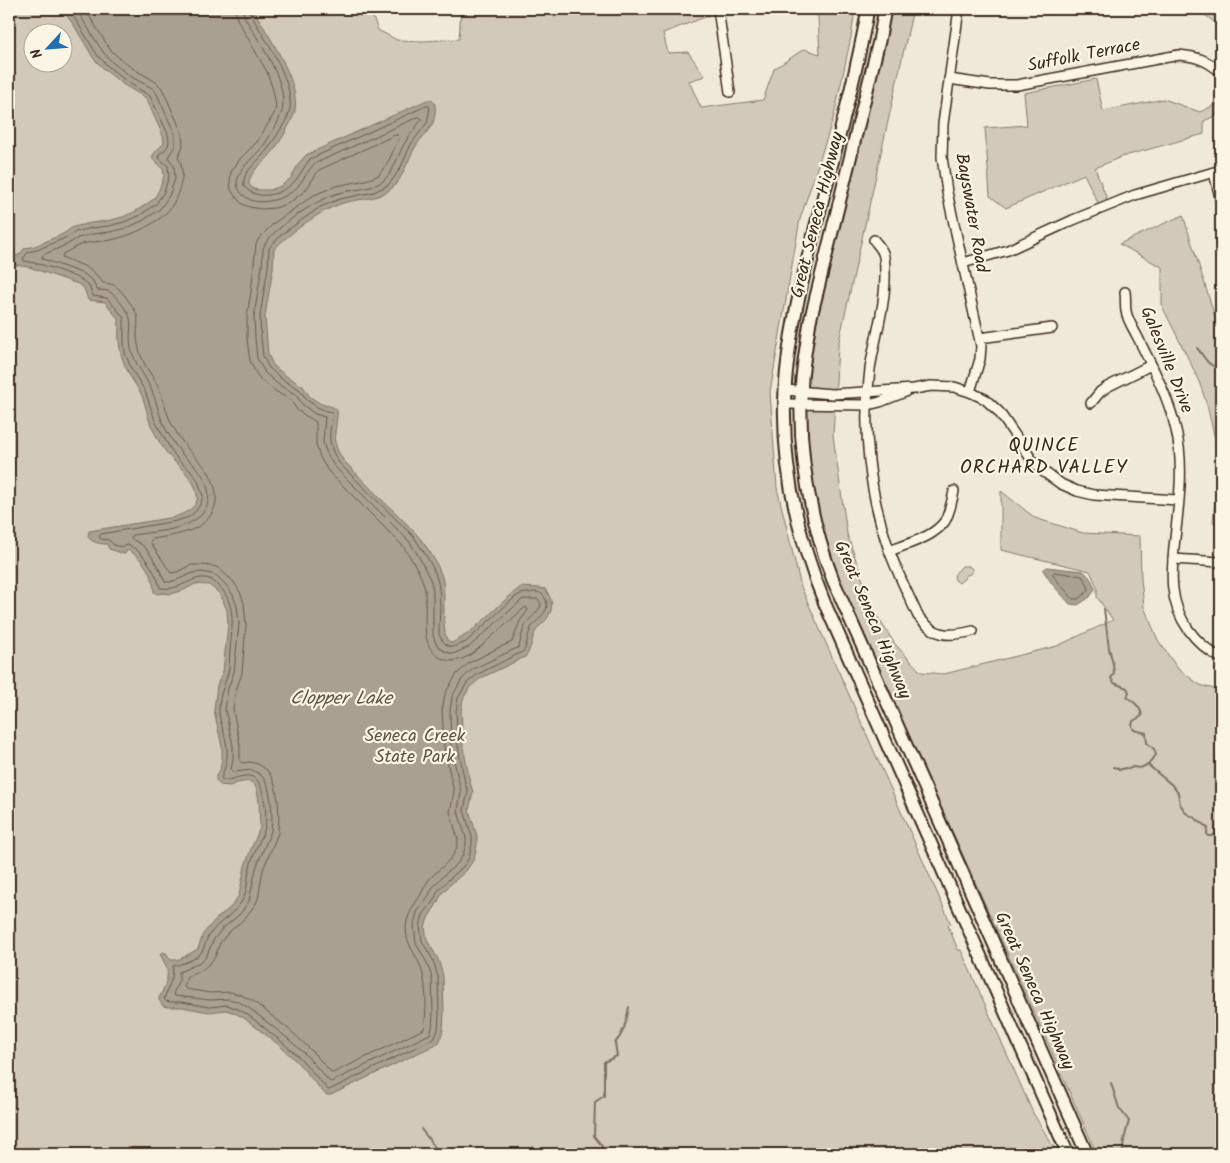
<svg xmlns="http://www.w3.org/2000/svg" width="1230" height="1163" viewBox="0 0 1230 1163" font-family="Kalam,sans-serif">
<rect width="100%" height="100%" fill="#f0e9d9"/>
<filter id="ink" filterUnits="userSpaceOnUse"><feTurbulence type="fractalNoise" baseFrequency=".02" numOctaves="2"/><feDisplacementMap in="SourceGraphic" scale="10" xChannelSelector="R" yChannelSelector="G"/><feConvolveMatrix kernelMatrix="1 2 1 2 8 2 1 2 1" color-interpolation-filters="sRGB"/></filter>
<g filter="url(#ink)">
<!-- green -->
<g fill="#d2c9ba" stroke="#867a6c" fill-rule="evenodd">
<path d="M9,9H366L370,10L378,30L397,40L422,41L459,39L461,9H707L708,16L663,33L668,53L688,52L705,76L689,81L701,108L763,100L774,69L804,49L820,54L818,17L813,9H855L851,37L834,116L800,219L770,392L777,488L801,587L951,924L948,925L958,950H961L1033,1113L1058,1154H9ZM32,32H62V62H32Z"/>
<polygon points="884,9 913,9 838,346 833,435 847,534 873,610 895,644 921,672 944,674 1057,646 1113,620 1097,597 1097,587 1090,571 1001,550 1001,491 1035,518 1083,533 1140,536 1141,579 1144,607 1158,640 1178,669 1200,685 1221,691 1221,1154 1097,1154 1045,1037 910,738 888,686 873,671 829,570 804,463 802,377"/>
<polygon points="1182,9 1221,9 1221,27 1201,12"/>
<polygon points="1096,79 1103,111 1164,99 1200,112 1221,102 1221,113 1204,121 1204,134 1121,157 1095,168 1107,199 1098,203 1084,174 1006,208 990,196 985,128 1027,125 1024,93"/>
<polygon points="1183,215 1221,336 1221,524 1213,522 1219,456 1207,405 1200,384 1191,364 1162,306 1162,267 1119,244"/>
<path d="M962,566H969L972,569V573L965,576V578L959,583L955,580C952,574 958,571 962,566Z"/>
</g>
<!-- water -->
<g fill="#aaa091" stroke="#7e7163">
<path d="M62,9H253C267,34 300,80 295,110C293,121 278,146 271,154C264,163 249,171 249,184L253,189L260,190H270L281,186L291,178L299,163L306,155L427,100H431C434,102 435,103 435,106C436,111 434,121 432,125C428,132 420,139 416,146C407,160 404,178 391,189C376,201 356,198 340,204C318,212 290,233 274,249L273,268L265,316L268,354L273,365L286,376L303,386L309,396L321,404L333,407L337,410C338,416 336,420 336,426C333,441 335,447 343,460C356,473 368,486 381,499C405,522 431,544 442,577C447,594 440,629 448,641L452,643C479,630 497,604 521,587C530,588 536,587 545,589C554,601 554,611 544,622C541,625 538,627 536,631C531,639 532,649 525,657L481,678L470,687L463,699L461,711L463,746L470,782L473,792L469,810L477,836V845L474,859L466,871L452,883L442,893L438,902L428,918L425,927L427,940L438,959L443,976L444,1015L443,1030L439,1043L331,1095H327L324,1093L298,1063L279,1045L244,1018L235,1013L226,1010L209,1012L182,1007H169L163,1006L159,1000V998C163,990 169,979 167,969C166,964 162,959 160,954L162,952L166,953L171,960H178L198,949L203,934L215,920L231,907L239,895L245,866L251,849L260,828L259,802L257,789L254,784L249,781L237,783L230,786L220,785L216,780V776L220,770L222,759V747L214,710L217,685L223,671L228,624L227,610L223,601L219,593L209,585L195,584L184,590L171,594L163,593L157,594L154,592C154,576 142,556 127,550L125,554L109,549L107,544C100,544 93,543 88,537L89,531L175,517C184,513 199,508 197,495C195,476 176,466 166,452C160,444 155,434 151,425C147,416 146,405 142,396C139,389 134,383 130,376C119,356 118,342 119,320L105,302L88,300L84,288L78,284L29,267L9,264V257L19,255L25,248L35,246L63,234L73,227L91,223L107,221L123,217L136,211L154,199L159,190L164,176L163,169L156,163L152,158C155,150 159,149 164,143L163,136L146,98L124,85L106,71L94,59L75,27L65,13Z"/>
<path d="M1047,567L1083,571C1089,575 1093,582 1095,589L1090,597L1078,605L1070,604L1052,584L1043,570Z"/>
</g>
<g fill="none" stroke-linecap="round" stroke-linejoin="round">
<!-- shore -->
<g stroke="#67594c" stroke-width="1">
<path d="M69,9L98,56L109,67L126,81L150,96L168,134L169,141L168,146L164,151L159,154L158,157L168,166L169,176L164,192L156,204L139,216L124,222L109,226L92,228L75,232L65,238L37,250L28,252L23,259L24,261C36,262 81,276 88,285C90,287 91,292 93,296L107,298L116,308L124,318V345L125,353L131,368L145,391L156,423L170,448L178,460L192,472L198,481L203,496L201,503L196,511L189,517L176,521L101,534L99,537L101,539L109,540L114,545L121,547L128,545C141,550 150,564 156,576C158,580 159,584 160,588C164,588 168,589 172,588C185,586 197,573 212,580C213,581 217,585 218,585C237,603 232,627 230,650C229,658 230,666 228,673C224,686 219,696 219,710C219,723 226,735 227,748C228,759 225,768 221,778L223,780C234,781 246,771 256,779C265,787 267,817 265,827C264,832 261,837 259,842C256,850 252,858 250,867C247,876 248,888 244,897C237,914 217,921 208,937C205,942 205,949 200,954C192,961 182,964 173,966L172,978L164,999L166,1001L170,1002H182L209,1007L227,1005L238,1009L247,1014L282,1042L301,1059L327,1089L329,1090L435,1038L438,1029L439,1015L438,977L433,960L422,941L420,926L423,915L434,900L438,891L448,880L462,868L469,858L472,844V837L464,810L468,792L465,783L458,746L456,711L458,698L467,683L478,674L524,651C527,643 528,635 531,628C537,618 552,612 545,598C543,594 541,593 536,592C530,592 534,593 528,593C522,593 520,594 514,598L466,642L453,647C445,646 442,641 439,634C439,617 442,594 437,579C433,564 422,550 414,537L339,463C328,445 328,436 333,416L332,413L319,408L307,400L299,389L283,380L269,368L263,356L261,338L260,316L268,267L269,248L282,234L320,207L340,199L374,192L388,185L393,179L401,167L411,144L427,123L430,108L429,106H426L310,159C304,166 300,176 294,182C281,195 257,202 244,186C242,173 253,166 261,157C268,150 273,141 279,132C283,125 289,117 290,108C293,79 264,38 250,13L249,9"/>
<path d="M76,9L103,52L113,63L130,76L152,88L156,92L175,134V146L168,157L174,166L175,179L169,196L160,209L142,221L127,228L110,232L93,234L78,238L68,244L43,255L42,257L43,259L84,274L93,281L97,290C101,290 105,290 108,291C115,294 128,311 130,318C132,328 128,340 132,352C136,365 145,376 151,389C156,399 158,411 162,421C167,433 174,444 182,454C186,459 192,462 196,467C205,476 212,493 207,505C198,531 156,531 133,535L131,538C134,541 138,542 141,544C151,552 160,570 165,582H170L179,579L193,573L202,572L212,574L217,576L227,586L233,595L237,606L239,624L234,672L228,688L225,710L233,746V759L231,770L234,772L252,770L261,775L264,779L268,786L271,801L272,817L271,831L256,868L249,901L240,914L223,928L214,939L206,957L197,964L179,972V980L173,994L175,996L210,1000L229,999L239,1002L249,1008L286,1037L305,1054L329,1081L331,1082L430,1034L432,1028L433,1014L432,978L427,963L416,943L414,925L417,912L428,897L433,887L444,875L457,864L463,855L466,844V838L458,811L461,792L451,747L450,711L452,697L462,679L473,669L519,647C521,639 522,631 526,624C531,616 539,613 541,604L538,599H523L469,647L453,654L444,651L436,644L433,635V590L431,581L418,555L409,541L334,466L327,454L323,442L325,417L315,414L303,405L295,394L279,385L265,373L257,358L255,338L254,316L262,267L263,249C267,231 321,197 339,193C353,189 371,190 383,181C395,171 398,153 406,141C411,133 417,126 422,119L420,117H418L314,164C302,177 301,189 283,197C273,201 257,205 247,198C221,180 253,160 263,146C270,137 283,116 283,105C284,75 258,41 244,16L243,9"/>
<path d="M85,9L109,48L118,57L134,69L156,82L162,88L182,133L183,146L178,157C184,168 183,178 179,190C176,198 173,207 166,213C151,227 130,236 111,240C101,242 90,241 80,245C75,247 69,251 63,254L62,257L64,258C79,264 94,268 103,283C106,283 110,284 114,285C121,289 134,307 137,315C139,321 137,328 137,334C137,344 140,354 144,363C148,371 154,378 158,386C163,396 165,408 169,418C172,425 176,432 180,438C188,452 201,460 209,473C214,481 217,493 216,502C210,532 176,535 152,539L150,542L171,573L177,572L191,565H204L217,567L233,581L240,592L244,603L246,625L242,673L236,690L233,710L240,745V761L242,763L250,762L258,764L267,770L271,776L275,785L278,800L279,817L278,833L263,870L258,899L255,905L245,918L228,933L220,943L215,957L211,962L202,970L187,977L184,987L186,989L210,993L230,992L241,995L253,1001L291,1031L310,1049L331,1072L333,1073L424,1029C427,1010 427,986 421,968C415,951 403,942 407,921C410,910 415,904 421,894C423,890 425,885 428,881C439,867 458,859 458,839L450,812L454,792L444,747L442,711L445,694L456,675L469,663L498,648L512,642L520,621L528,610L526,607L523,609C513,618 502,628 491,637C478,649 461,668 441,658C433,654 428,646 426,637C424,625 426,604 425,590C422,574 412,560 403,546L328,471L320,457L316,445V422L298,411L289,399L275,391L260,379L256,373L250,361L247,339V316L251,292L256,244L260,237L274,223L314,195L336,186L357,182L369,179L379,175L389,160L399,138L398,135H395L319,170L305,191L289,203L275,208L261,209L249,207L242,204L235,196L231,190L230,179L231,172L240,159L257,142L274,114L276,106L273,90L267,72L237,19L235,9"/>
<polygon points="1055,572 1082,576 1087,584 1089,589 1086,593 1078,599 1073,599 1053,576 1053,574"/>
</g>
<!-- stream -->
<g stroke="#7e7163" stroke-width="2">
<path d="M1197,348C1206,358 1206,366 1221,368"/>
<path d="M1104,609L1109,648L1113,664L1114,674L1111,678L1114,683L1127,688L1129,692L1127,697C1134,702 1141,707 1142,716L1133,721L1132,726L1134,730L1146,733L1147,743L1154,749L1156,755L1148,765L1172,785L1178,793L1180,804L1186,813L1195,818L1208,828L1207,833L1208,836H1212L1217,833L1221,837"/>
<polyline points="1113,767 1117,768 1119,770 1125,768 1128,769 1133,767 1140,768 1147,765"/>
<path d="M1111,1083L1119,1108L1129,1121C1126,1132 1122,1143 1123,1154"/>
<polyline points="421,1129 440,1154"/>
<path d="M602,1154V1146L594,1136L595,1102L604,1096V1062L617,1056L615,1043C625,1032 626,1021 629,1007"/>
</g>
<!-- minor casing -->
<g stroke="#3b2a1e" stroke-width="12">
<g id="minor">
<polyline points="718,9 730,92"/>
<polyline points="959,9 943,124 942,157 947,192 981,346 980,359 970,392"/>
<path d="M949,79L990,85H1017L1179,55C1199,57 1206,60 1221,72"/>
<polyline points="1214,173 1221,201"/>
<path d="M874,240C877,244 881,248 883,253C885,258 885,266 885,272C886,305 875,337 870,369C862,429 869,493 889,550C897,572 908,594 918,616C935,637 948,637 973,631"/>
<polyline points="963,263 1008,250 1073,220 1135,195 1221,170"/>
<path d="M1125,292C1126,298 1125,305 1126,311C1127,320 1136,333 1140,342C1154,370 1169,399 1176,430C1185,467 1178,510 1174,547C1173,561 1171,576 1173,589C1176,619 1195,644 1221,658"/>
<polyline points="980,338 1052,328"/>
<polyline points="785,390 832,394 914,389 931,386 954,387 970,392 985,399 999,412 1032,460 1044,472 1061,484 1077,491 1094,495 1178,500"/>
<polyline points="1091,403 1100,392 1107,387 1151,365"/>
<polyline points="785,404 868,405 880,402 905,392"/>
<path d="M890,551C908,543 933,538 945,521C950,512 952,500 954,491"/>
<polyline points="1173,559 1221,562"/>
</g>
</g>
<!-- major casing -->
<g stroke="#3b2a1e" stroke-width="15">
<g id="major">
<path d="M868,9C854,87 831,164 812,241C800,290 788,339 785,389C781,463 797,536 825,604L1068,1154"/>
<path d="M885,9L879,41L810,321C807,340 804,359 802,378C797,447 809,516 833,580L1087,1154"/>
</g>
</g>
<!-- minor -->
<use href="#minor" stroke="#fcf5e5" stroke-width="9"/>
<!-- major -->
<use href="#major" stroke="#fcf5e5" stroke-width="11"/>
</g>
</g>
<g text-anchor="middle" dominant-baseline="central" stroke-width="4.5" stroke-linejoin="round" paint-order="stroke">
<!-- street labels -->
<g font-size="18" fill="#3b2a1e" stroke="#fcf5e5">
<text transform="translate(1084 56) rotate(-11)">Suffolk Terrace</text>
<text transform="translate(971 213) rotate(80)">Bayswater Road</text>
<text transform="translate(818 215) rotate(-76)">Great Seneca Highway</text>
<text transform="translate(1166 360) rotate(68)">Galesville Drive</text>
<text transform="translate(872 620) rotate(67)">Great Seneca Highway</text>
<text transform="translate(1034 991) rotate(66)">Great Seneca Highway</text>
</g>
<!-- park labels -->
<g font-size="18" fill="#615245" stroke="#fcf5e5">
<text x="415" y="736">Seneca Creek<tspan x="415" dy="21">State Park</tspan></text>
</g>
<!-- neighbourhood labels -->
<g font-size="19" letter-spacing="1" fill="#3b2a1e" stroke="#fcf5e5">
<text x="1044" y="446">QUINCE<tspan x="1044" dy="22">ORCHARD VALLEY</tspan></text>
</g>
<!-- water labels -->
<g font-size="19" font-style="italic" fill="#625346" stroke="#fcf5e5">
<text x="341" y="699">Clopper Lake</text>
</g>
</g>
<!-- margin -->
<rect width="1230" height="1163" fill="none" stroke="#fcf5e5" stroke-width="30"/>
<rect x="15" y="15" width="1200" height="1133" fill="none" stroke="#3b2a1e" stroke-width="2" filter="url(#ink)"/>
<!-- north arrow -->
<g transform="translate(48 48) rotate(244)"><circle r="24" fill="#fcf5e5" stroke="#afa495"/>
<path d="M0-4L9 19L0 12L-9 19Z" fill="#1f6fb2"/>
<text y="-8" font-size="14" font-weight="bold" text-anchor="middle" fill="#3b2a1e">N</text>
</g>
</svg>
